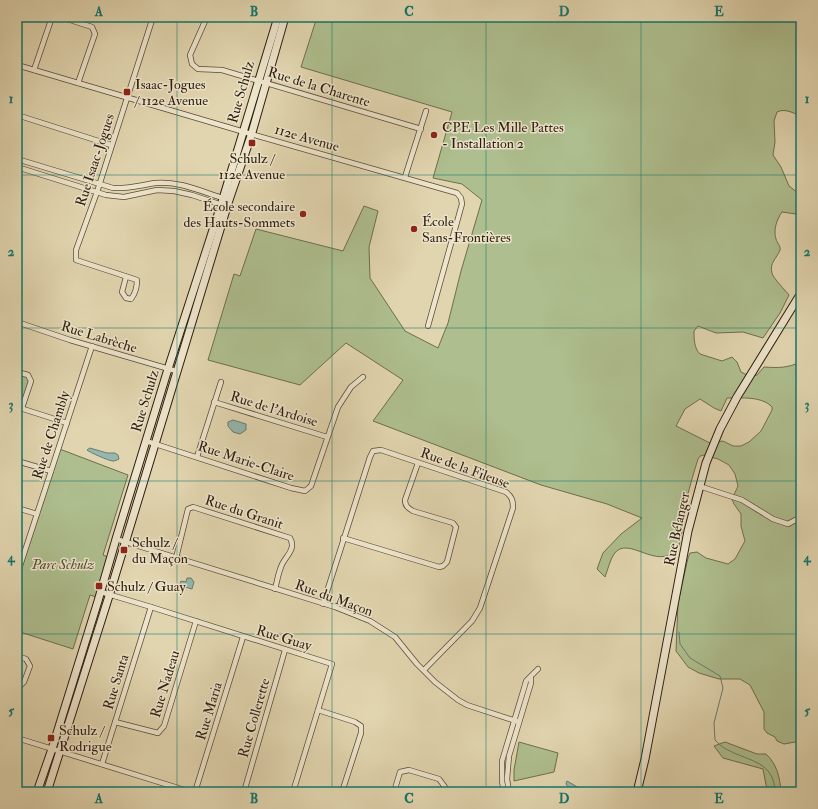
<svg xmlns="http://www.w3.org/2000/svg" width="818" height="809" viewBox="0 0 818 809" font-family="'IM FELL Double Pica',serif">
<rect width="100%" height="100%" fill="#e1d5af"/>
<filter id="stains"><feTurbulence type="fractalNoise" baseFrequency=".005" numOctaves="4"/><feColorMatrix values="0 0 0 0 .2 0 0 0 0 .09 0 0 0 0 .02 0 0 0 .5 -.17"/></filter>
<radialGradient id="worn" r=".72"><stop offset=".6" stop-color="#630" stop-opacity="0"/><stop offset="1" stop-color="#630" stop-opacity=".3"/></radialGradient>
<!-- green -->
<g fill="#aebe8e" stroke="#6e6d4e" fill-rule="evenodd">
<path d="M317,17H801V116C793,113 785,108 777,112L774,121L775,142L773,155L781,167L789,186L798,193L801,199V203L796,214L782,212C777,219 773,230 776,239C777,243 781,246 780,250C777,258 769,263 772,273C773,278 785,290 789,295L780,313L763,338L743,332L716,333L698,326L694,331C694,339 694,348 700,354L722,361L732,357L737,362L741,372L751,377L757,375L764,367C779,368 787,368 801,362V741L784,744L777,741L775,737L767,733L764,729V712L750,685L740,679H719L699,673L688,667L676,651L678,603L688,558L690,553L697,552L706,558L728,564L735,559L745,541L741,526V514L734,504L732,499L738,486L735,474L729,465L718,459L704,455L700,456L698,459C694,472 690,485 687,498C684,509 683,521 682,532C681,537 680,545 677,549C657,572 628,534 614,554C610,560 608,569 605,577L597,569L603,553L621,534L642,518L607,504L541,485L373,421L403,380L346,343L300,385L208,360L234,274L240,276L256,229L343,251L364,206L378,211L369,247L370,278L405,331L438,348L448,323L461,271L482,200L462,184L433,178L452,112L301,67ZM727,398C741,398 762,396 772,407V410L761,431L749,442L741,446H733L723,441L710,443L676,426L685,409L700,399L714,408L721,411Z"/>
<polygon points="17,372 28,375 31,381 22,408 17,407"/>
<polygon points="57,448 128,475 103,555 108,557 96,597 90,595 73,649 17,631 17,570"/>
<polygon points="519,742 558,753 554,772 514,781 514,770"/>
<path d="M725,742L757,754H766C777,764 780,778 781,792H770L766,785L763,769L723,758L714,746Z"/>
</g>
<!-- water -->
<g fill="#94b8af" stroke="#6b7a6e">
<polygon points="233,420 246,424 246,430 240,434 233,432 228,426 228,422"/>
<path d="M90,448L107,453H115L118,455L119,459C117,460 115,461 113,461C109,461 89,452 87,450Z"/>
<path d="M187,578H191L194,582L192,589C187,588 184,586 179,586L181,581L186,582Z"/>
<polygon points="567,781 586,792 572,792 566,784"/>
</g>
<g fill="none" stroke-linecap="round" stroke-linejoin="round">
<!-- stream -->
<path stroke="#6b7a6e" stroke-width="1" d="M679,632L680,644L690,658L720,676L723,688L714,723L715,740C719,744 723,748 728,750C750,762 774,761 775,792"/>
<!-- street casing -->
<g stroke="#5b4a36" stroke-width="6">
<g id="street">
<polyline points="61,17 92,27 95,34 78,83"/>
<polyline points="208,17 206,19 190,55 192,64 198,69 222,70 421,129"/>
<polyline points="217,17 224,19 228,17"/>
<polyline points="17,65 251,134 457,193 461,198 462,204 428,326"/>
<polyline points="34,70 51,20 56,17"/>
<polyline points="17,115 111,145"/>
<path d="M17,159L113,188C128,189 141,185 156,183C181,181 202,192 226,199"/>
<polyline points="17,167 106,195 124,197 157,190 174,191 192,195 222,205"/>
<polyline points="405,177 426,111"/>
<path d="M126,277L122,292L126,298L131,299C135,294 137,287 137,280L131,278L76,260V250L97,192L153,17"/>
<polyline points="17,322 70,340 176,371"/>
<polyline points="17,372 28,375 31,381 22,408"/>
<polyline points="214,402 327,437"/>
<polyline points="17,407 67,423"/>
<polyline points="146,441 291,488 305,491 311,486 338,407 351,387 363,377"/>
<polyline points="197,457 221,382"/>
<polyline points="17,461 51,471"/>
<polyline points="699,486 742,500 773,519 788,524 801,517"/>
<polyline points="17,508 37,514"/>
<path d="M343,538L439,567L443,566L447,562L456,527L453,523L413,511C408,508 405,506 405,500L418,463"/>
<polyline points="116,539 335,607 370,621 395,637 417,664 435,682 458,700 467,705 519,722"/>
<path d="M176,558L188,509L193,507L290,538C297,550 284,557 281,567C278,574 277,582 275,589"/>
<polyline points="17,575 92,346"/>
<polyline points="101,592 151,607 332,664 293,792"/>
<path d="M323,604L370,457L373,451L381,450L506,492C512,497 513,500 513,508L480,608L472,621L424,670"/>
<polyline points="17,656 26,659 30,666 24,682 17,689"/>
<polyline points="318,710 355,722 361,726 361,733 342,792"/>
<polyline points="115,722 158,733 164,726 196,621"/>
<polyline points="17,738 191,792"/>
<polyline points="102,764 151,607"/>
<polyline points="17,789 27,792"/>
<polyline points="195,792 243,637"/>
<polyline points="244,792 285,650"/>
<polyline points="394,792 400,772 409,770 439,779 445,787 443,792"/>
<polyline points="504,792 502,781 502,761 525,685 526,681 538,669"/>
<polyline points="509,792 507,779 509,756 531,683 531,678"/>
</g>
</g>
<!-- secondary casing -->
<g stroke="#2e1c0d" stroke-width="9">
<g id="secondary">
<polyline points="37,792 52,749 98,601 116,539 168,369 222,202 278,17"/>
<polyline points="47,792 109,596 229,200 251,136 285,17"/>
<polyline points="637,792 645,759 688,531 706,463 720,429 737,397 801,293"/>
</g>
</g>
<!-- street -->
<use href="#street" stroke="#ece4cb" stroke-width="4.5"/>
<!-- secondary -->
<use href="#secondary" stroke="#ece4cb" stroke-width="7"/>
</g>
<!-- grid -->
<path fill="none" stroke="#0f766e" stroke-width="1" stroke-opacity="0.55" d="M177,17V792M332,17V792M486,17V792M641,17V792M17,175H801M17,328H801M17,481H801M17,634H801"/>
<!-- markers -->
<g fill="#8f2418" stroke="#ece4cb" stroke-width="1.5">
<rect x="123" y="88" width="8" height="8" rx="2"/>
<circle cx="434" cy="135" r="4"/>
<rect x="248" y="139" width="8" height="8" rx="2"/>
<circle cx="303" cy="214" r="4"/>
<circle cx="414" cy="229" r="4"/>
<rect x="120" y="546" width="8" height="8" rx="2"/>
<rect x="95" y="582" width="8" height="8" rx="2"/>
<rect x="47" y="734" width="8" height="8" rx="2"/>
</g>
<g text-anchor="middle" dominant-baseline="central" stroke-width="3" stroke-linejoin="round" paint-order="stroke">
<!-- poi labels -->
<g font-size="14" fill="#2e1c0d" stroke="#ece4cb" text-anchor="start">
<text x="135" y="84">Isaac-Jogues<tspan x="135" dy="16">/ 112e Avenue</tspan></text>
<text x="442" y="127">CPE Les Mille Pattes<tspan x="442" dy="16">- Installation 2</tspan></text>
<text x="252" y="158" text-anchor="middle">Schulz /<tspan x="252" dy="16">112e Avenue</tspan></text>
<text x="295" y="206" text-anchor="end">École secondaire<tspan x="295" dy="16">des Hauts-Sommets</tspan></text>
<text x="422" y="221">École<tspan x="422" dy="16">Sans-Frontières</tspan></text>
<text x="132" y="542">Schulz /<tspan x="132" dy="16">du Maçon</tspan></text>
<text x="107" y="586">Schulz / Guay</text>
<text x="59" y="730">Schulz /<tspan x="59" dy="16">Rodrigue</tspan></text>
</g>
<!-- street labels -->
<g font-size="14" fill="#2e1c0d" stroke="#ece4cb">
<text transform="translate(319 87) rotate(17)">Rue de la Charente</text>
<text transform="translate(241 92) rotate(-74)">Rue Schulz</text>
<text transform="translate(307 138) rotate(16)">112e Avenue</text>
<text transform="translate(95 160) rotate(-72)">Rue Isaac-Jogues</text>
<text transform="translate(99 337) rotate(17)">Rue Labrèche</text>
<text transform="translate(145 401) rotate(-73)">Rue Schulz</text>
<text transform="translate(274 409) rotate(17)">Rue de l'Ardoise</text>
<text transform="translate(51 435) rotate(-72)">Rue de Chambly</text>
<text transform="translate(246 461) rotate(18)">Rue Marie-Claire</text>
<text transform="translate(465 468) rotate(20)">Rue de la Fileuse</text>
<text transform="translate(244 512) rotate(18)">Rue du Granit</text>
<text transform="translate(677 529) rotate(-78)">Rue Bélanger</text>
<text transform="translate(334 598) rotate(20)">Rue du Maçon</text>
<text transform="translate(284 638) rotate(17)">Rue Guay</text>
<text transform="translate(116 682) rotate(-73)">Rue Santa</text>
<text transform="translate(165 684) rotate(-73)">Rue Nadeau</text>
<text transform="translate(209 711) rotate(-73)">Rue Maria</text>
<text transform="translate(254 718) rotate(-74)">Rue Collerette</text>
</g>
<!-- park labels -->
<g font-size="14" font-style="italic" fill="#544d34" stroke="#ece4cb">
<text x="63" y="564">Parc Schulz</text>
</g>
</g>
<!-- margin -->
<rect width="818" height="809" fill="none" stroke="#e1d5af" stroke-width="44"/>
<rect x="22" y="22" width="774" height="765" fill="none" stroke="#0f766e" stroke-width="1.5"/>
<g font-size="13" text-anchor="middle" font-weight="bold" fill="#0f766e">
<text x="99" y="16">A</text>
<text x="254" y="16">B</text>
<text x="409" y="16">C</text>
<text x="564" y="16">D</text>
<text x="719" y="16">E</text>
<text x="11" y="103">1</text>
<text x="807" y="103">1</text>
<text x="11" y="256">2</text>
<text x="807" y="256">2</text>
<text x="11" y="409">3</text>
<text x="807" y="409">3</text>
<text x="11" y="562">4</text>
<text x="807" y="562">4</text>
<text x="11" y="715">5</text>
<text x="807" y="715">5</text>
<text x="99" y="803">A</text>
<text x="254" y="803">B</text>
<text x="409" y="803">C</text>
<text x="564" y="803">D</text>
<text x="719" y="803">E</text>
</g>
<rect width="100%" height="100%" filter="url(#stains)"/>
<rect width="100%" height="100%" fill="url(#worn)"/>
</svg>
